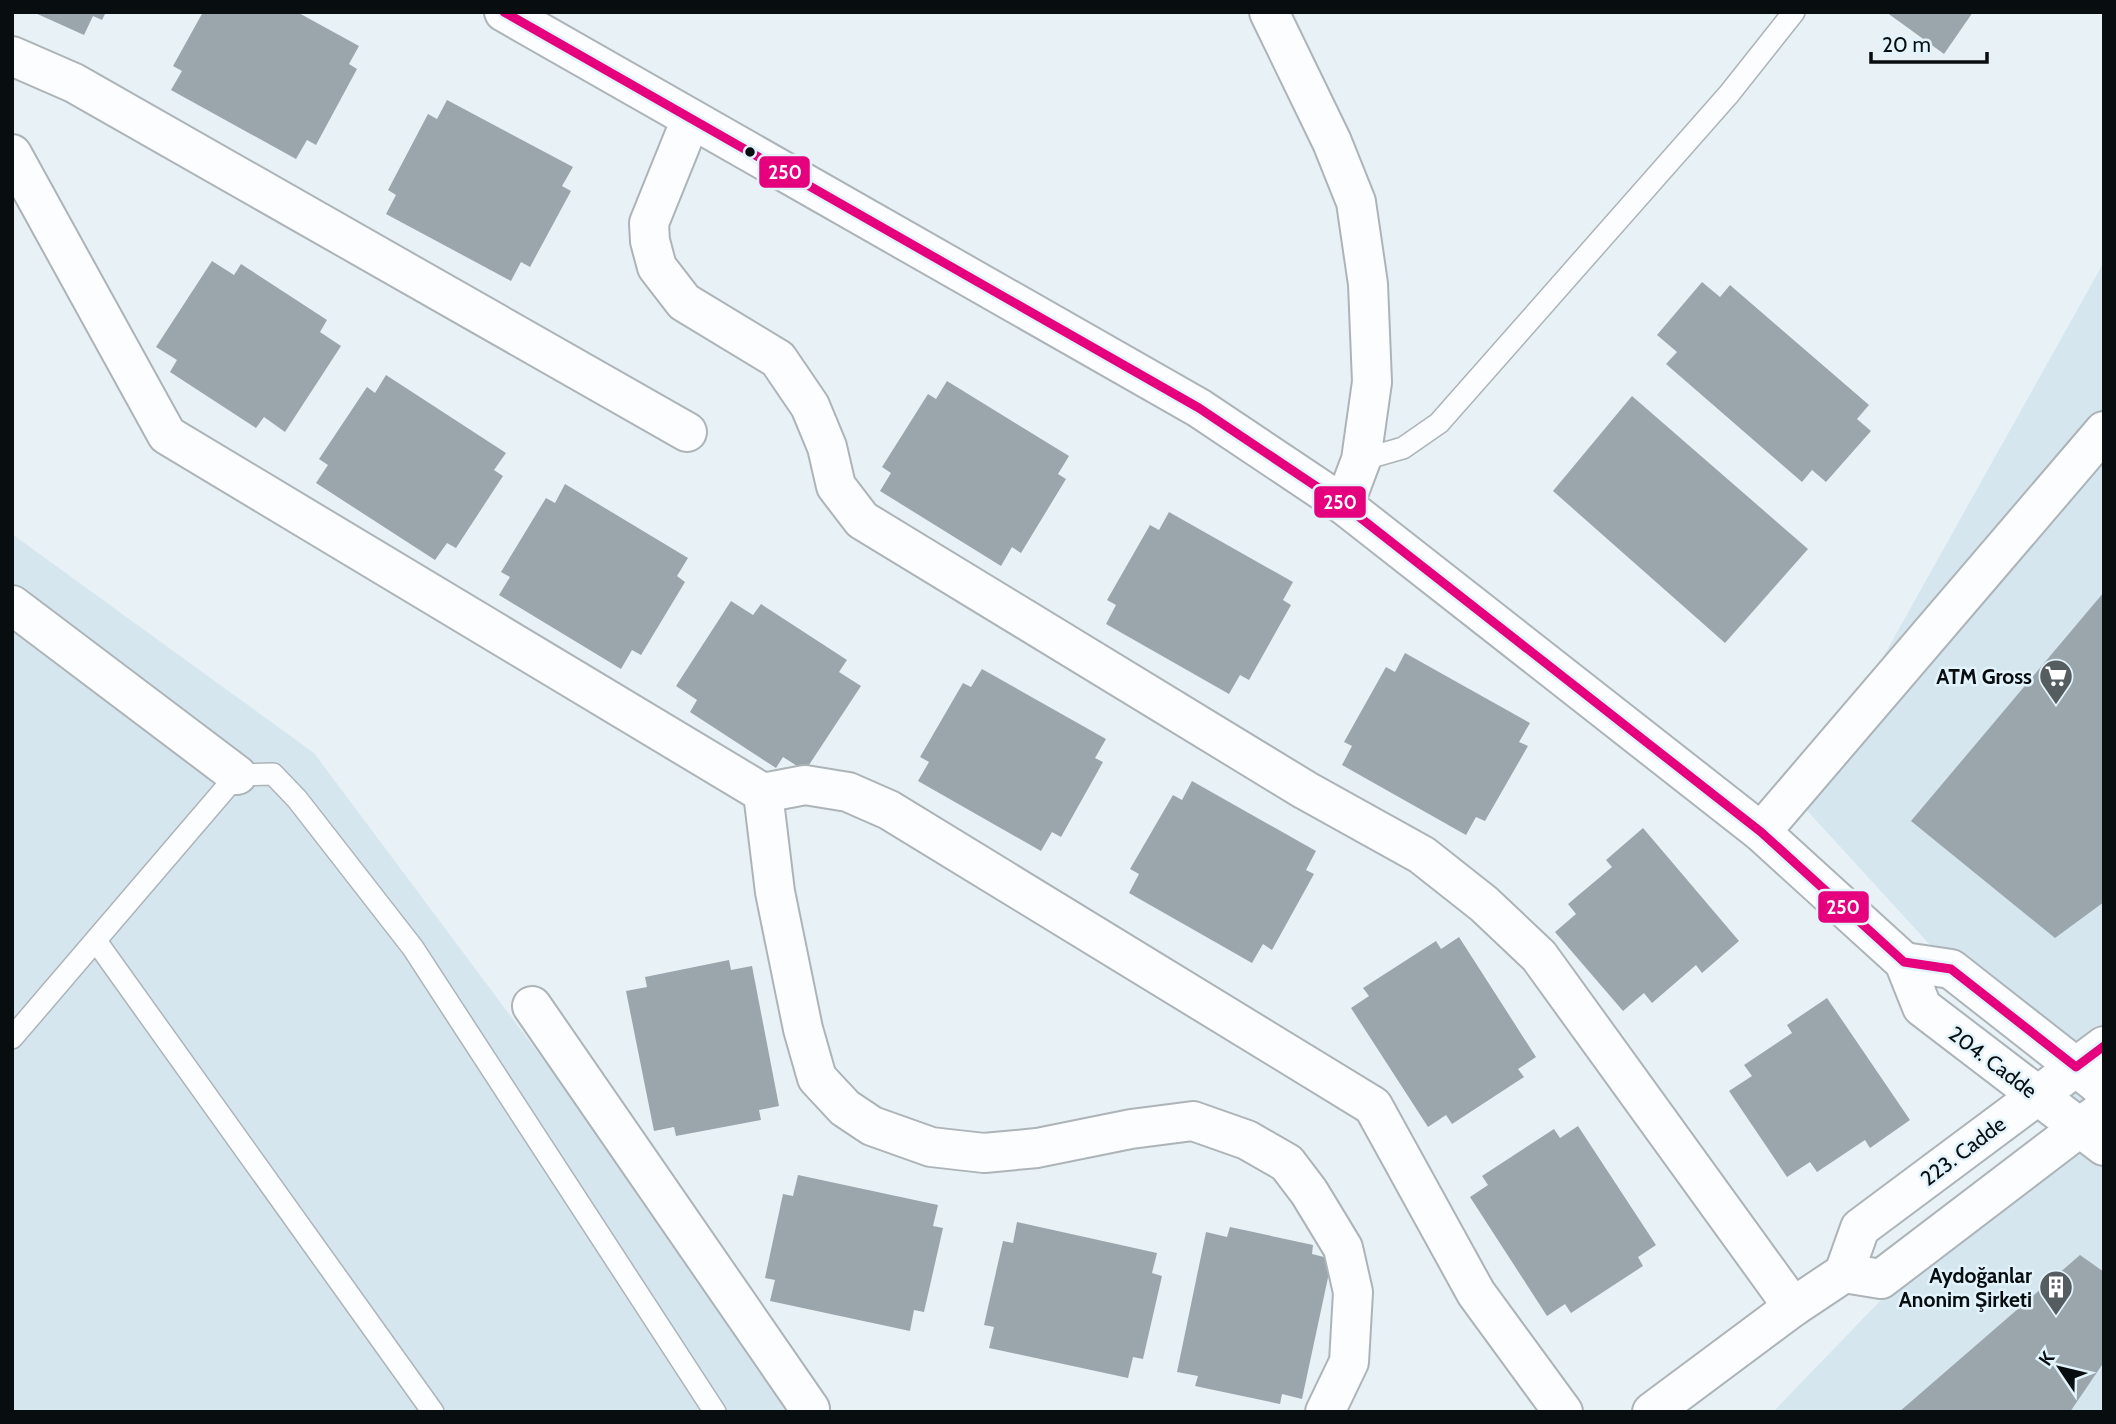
<svg xmlns="http://www.w3.org/2000/svg" width="2116" height="1424" viewBox="0 0 2116 1424" font-family="Cabin,sans-serif">
<rect width="100%" height="100%" fill="#e8f1f6"/>
<!-- built -->
<g fill="#d5e6ef">
<polygon points="2104,262 2104,1412 1773,1412 2073,1101 1801,804"/>
<polygon points="12,534 314,753 557,1078 791,1412 12,1412"/>
</g>
<!-- building -->
<g fill="#9ba6ac">
<polygon points="33,12 106,12 102,20 93,16 84,35"/>
<polygon points="203,12 297,12 359,46 349,64 357,69 316,145 307,140 296,159 171,90 182,71 173,66"/>
<polygon points="1886,12 1973,12 1944,54"/>
<polygon points="447,100 573,167 562,186 571,191 530,267 521,262 511,281 386,214 396,195 388,190 428,114 437,119"/>
<polygon points="212,261 234,275 241,264 327,320 320,332 341,346 285,432 264,417 256,428 170,372 177,360 156,347"/>
<polygon points="1702,282 1720,297 1730,285 1869,405 1857,419 1871,431 1826,482 1812,470 1802,482 1666,364 1677,352 1657,335"/>
<polygon points="386,375 506,453 494,470 503,476 456,548 447,543 435,560 316,483 328,465 319,459 367,387 375,393"/>
<polygon points="947,381 1069,456 1058,474 1066,479 1021,553 1012,547 1001,566 880,491 891,473 882,467 928,394 936,399"/>
<polygon points="1632,396 1808,549 1725,643 1553,491"/>
<polygon points="565,484 688,558 677,576 685,582 641,655 632,650 621,669 499,595 510,577 501,572 546,498 555,503"/>
<polygon points="1169,512 1293,582 1283,600 1291,605 1249,680 1240,675 1229,694 1106,624 1116,605 1107,600 1150,525 1159,530"/>
<polygon points="2104,592 2104,902 2055,938 1911,821"/>
<polygon points="731,601 753,615 761,604 847,660 839,672 861,686 805,771 783,757 776,768 690,712 697,700 676,686"/>
<polygon points="1405,653 1530,723 1519,742 1528,746 1485,821 1476,817 1466,835 1342,765 1352,746 1344,742 1386,667 1395,672"/>
<polygon points="982,669 1106,739 1095,758 1103,762 1061,837 1052,832 1041,851 918,781 929,762 920,757 963,683 971,687"/>
<polygon points="1192,781 1316,851 1306,870 1314,874 1272,950 1263,944 1252,963 1129,893 1139,874 1130,869 1173,795 1182,800"/>
<polygon points="1643,828 1739,941 1702,973 1696,965 1652,1003 1644,993 1623,1011 1555,932 1576,914 1568,904 1612,867 1606,860"/>
<polygon points="1459,937 1536,1057 1518,1069 1524,1077 1452,1124 1446,1115 1428,1127 1351,1008 1369,996 1363,988 1436,941 1441,949"/>
<polygon points="729,960 731,970 752,966 779,1106 759,1110 761,1120 676,1136 674,1127 654,1131 626,991 647,987 645,977"/>
<polygon points="1827,998 1910,1120 1870,1148 1865,1140 1817,1172 1810,1162 1787,1177 1729,1091 1752,1076 1744,1065 1792,1033 1787,1025"/>
<polygon points="1578,1126 1656,1245 1638,1257 1643,1266 1571,1313 1565,1304 1547,1316 1470,1197 1488,1185 1482,1176 1554,1129 1560,1138"/>
<polygon points="798,1175 938,1205 933,1226 943,1228 924,1312 914,1310 910,1331 770,1301 775,1280 765,1278 783,1194 793,1196"/>
<polygon points="1017,1222 1157,1253 1152,1273 1162,1276 1143,1359 1133,1357 1128,1378 989,1348 994,1327 984,1325 1003,1241 1013,1243"/>
<polygon points="1230,1227 1313,1245 1312,1254 1332,1259 1302,1399 1282,1394 1280,1404 1195,1386 1198,1376 1177,1372 1206,1232 1227,1237"/>
<polygon points="2080,1255 2104,1272 2104,1362 2070,1412 1899,1412"/>
</g>
<g fill="none" stroke-linecap="round" stroke-linejoin="round">
<!-- service casing -->
<g stroke="#adb4b8" stroke-width="24">
<g id="service">
<polyline points="1361,460 1403,448 1439,423 1729,94 1794,12"/>
<polyline points="96,941 433,1412"/>
<polyline points="12,1038 237,775 273,774 297,799 413,948 715,1412"/>
</g>
</g>
<!-- minor casing -->
<g stroke="#adb4b8" stroke-width="42">
<g id="minor">
<polyline points="12,56 74,83 687,432"/>
<polyline points="691,119 649,223 650,241 657,267 684,302 778,359 810,406 827,447 836,486 862,520 1305,790 1422,855 1484,904 1539,956 1793,1307"/>
<polyline points="12,154 167,435 763,793 805,785 848,792 889,810 1373,1106 1476,1293 1563,1412"/>
<polyline points="12,605 237,775"/>
<polyline points="763,793 775,892 803,1029 817,1078 845,1108 872,1126 931,1147 984,1153 1037,1148 1131,1129 1193,1121 1247,1140 1287,1163 1309,1192 1343,1248 1353,1292 1349,1362 1325,1412"/>
<polyline points="1761,832 2104,431"/>
<polyline points="532,1006 810,1409"/>
</g>
</g>
<!-- tertiary casing -->
<g stroke="#adb4b8" stroke-width="42">
<g id="tertiary">
<polyline points="504,12 1199,408 1344,505 1761,832 1904,962 1922,1007 2104,1146"/>
<polyline points="1904,962 1951,969 2104,1089"/>
</g>
</g>
<!-- secondary casing -->
<g stroke="#adb4b8" stroke-width="42">
<g id="secondary">
<polyline points="1269,12 1332,142 1356,202 1368,284 1372,382 1361,460 1344,505"/>
<polyline points="1844,1273 1881,1279 2104,1109"/>
<polyline points="1652,1412 1793,1307 1844,1273 1860,1228 2104,1046"/>
</g>
</g>
<!-- service -->
<use href="#service" stroke="#fcfdfe" stroke-width="21"/>
<!-- minor -->
<use href="#minor" stroke="#fcfdfe" stroke-width="38"/>
<!-- tertiary -->
<use href="#tertiary" stroke="#fcfdfe" stroke-width="38"/>
<!-- secondary -->
<use href="#secondary" stroke="#fcfdfe" stroke-width="38"/>
<!-- bus-1 casing -->
<g stroke="#e2f3fc" stroke-width="14">
<polyline id="bus-1" points="504,12 1199,408 1344,505 1761,832 1904,962 1951,969 2076,1067 2104,1046"/>
</g>
<!-- bus-1 -->
<use href="#bus-1" stroke="#e5007d" stroke-width="9"/>
</g>
<!-- icons -->
<defs>
<g id="supermarket-pin" transform="scale(1.75)"><path d="M0 17L-7.5 6A9.5 9.5 0 1 1 7.5 6Z" fill="#565d60" stroke="#e2f3fc"/><path d="M-6-5.5h2.5l.6 2H6L4.5 2H-2.5L-4.4-4H-6ZM-1.5 3.2a1.3 1.3 0 1 0 .1 0ZM3 3.2a1.3 1.3 0 1 0 .1 0Z" fill="#fff"/></g>
<g id="building-pin" transform="scale(1.75)"><path d="M0 17L-7.5 6A9.5 9.5 0 1 1 7.5 6Z" fill="#565d60" stroke="#e2f3fc"/><path d="M-4-6H4V6H1V3H-1V6H-4ZM-2.5-4.3h1.7v1.8h-1.7ZM.8-4.3h1.7v1.8H.8ZM-2.5-1h1.7V.8h-1.7ZM.8-1h1.7V.8H.8Z" fill="#fff"/></g>
</defs>
<g fill-rule="evenodd">
<use href="#supermarket-pin" x="2056" y="676"/>
<use href="#building-pin" x="2056" y="1287"/>
</g>
<!-- markers -->
<circle fill="#080d10" stroke="#e2f3fc" stroke-width="2.5" cx="750" cy="152" r="6"/>
<g text-anchor="middle" dominant-baseline="central" stroke-width="5" stroke-linejoin="round" paint-order="stroke">
<!-- poi labels -->
<g font-size="21" font-weight="bold" fill="#080d10" stroke="#e2f3fc" text-anchor="end">
<text x="2032" y="676">ATM Gross</text>
<text x="2032" y="1275">Aydoğanlar<tspan x="2032" dy="24">Anonim Şirketi</tspan></text>
</g>
<!-- street labels -->
<g font-size="21" fill="#080d10" stroke="#e2f3fc">
<text transform="translate(1993 1062) rotate(37)">204. Cadde</text>
<text transform="translate(1963 1151) rotate(-37)">223. Cadde</text>
</g>
</g>
<g stroke="#e2f3fc" stroke-width="2.5">
<rect x="758" y="155" width="53" height="34" rx="7" fill="#e5007d"/>
<rect x="1313" y="485" width="54" height="34" rx="7" fill="#e5007d"/>
<rect x="1817" y="890" width="53" height="34" rx="7" fill="#e5007d"/>
</g>
<g font-size="19" text-anchor="middle" font-weight="bold" fill="#fff">
<text x="785" y="179">250</text>
<text x="1340" y="509">250</text>
<text x="1843" y="914">250</text>
</g>
<!-- border -->
<rect width="2116" height="1424" fill="none" stroke="#080d10" stroke-width="28"/>
<!-- north arrow -->
<g transform="translate(2060 1368) rotate(305)" stroke="#e2f3fc" stroke-width="5" paint-order="stroke">
<path d="M0-5L12 26L0 18L-12 26Z" fill="#080d10"/>
<text y="-10" font-size="19" font-weight="bold" text-anchor="middle" fill="#080d10">K</text>
</g>
<!-- scale -->
<path d="M1871 52v10h116v-10" fill="none" stroke="#080d10" stroke-width="3.5"/>
<text x="1882" y="52" font-size="21" fill="#080d10" stroke="#e2f3fc" stroke-width="5" paint-order="stroke">20 m</text>
</svg>
